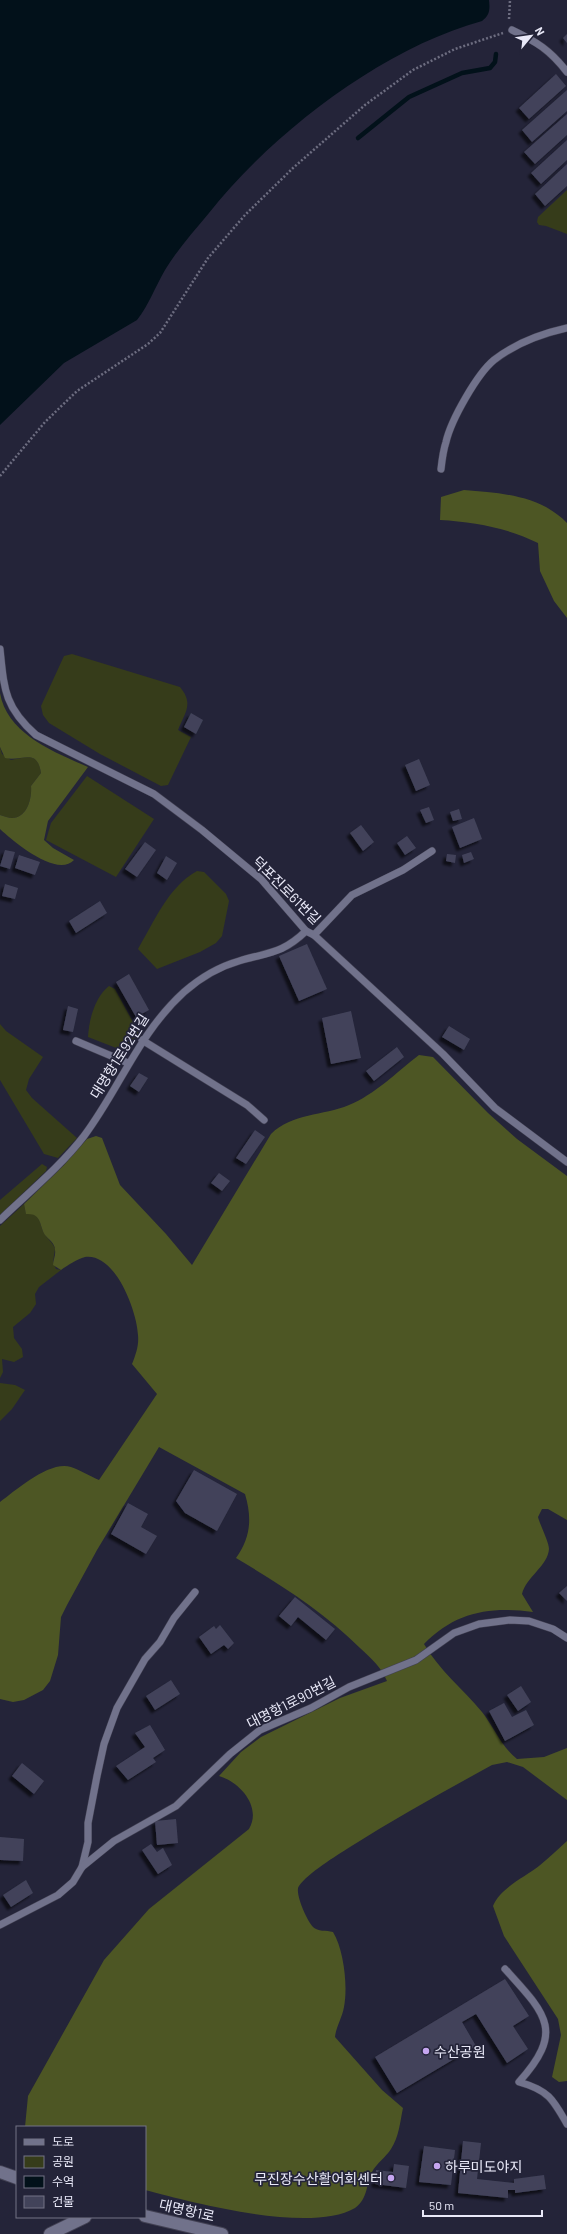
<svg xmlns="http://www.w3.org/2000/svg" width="567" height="2234" viewBox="0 0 567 2234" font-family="Barlow,'Noto Sans KR',sans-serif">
<defs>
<filter id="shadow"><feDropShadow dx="-3.5" dy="3.5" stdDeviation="1" flood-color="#0009"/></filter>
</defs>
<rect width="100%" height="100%" fill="#242439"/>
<!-- green -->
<g fill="#363c1a">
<polygon points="567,190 567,234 546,226 539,225 537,222 538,217"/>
<path d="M72,654L180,687C194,704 185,712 178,730L191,737L168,785L161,786L100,754L49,723L43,715L41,706L64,656Z"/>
<path d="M0,747L2,754L11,760C27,757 38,752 41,773L31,786C32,797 28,818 12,818C9,818 4,816 0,815Z"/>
<polygon points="87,776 154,819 116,877 46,840 51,823"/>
<path d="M197,871L204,872L226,894L229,901L222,936L216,943L200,952L157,969L138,949C154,922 168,887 197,871Z"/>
<path d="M109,986L115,989L139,1033L131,1047L124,1051L88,1037C89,1019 95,997 109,986Z"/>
<polygon points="0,1024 6,1031 43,1057 29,1079 26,1090 32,1098 77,1138 58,1158 44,1154 0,1080"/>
<polygon points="42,1164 47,1167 46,1171 0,1215 0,1200"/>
<path d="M24,1204L26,1213C41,1213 39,1223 44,1233C47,1239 53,1242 55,1249L53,1262L56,1269L61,1270L39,1287L35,1294L36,1304L30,1313L13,1327L14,1338L22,1349L23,1357L14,1362L2,1359L3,1372L0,1378V1226Z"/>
<polygon points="0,1383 15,1385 25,1390 12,1409 0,1421"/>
</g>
<!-- forest -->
<g fill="#4d5624">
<path d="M464,490C501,493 540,495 567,523V618L554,601L540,571L538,543C508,528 474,522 440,520L441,497Z"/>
<path d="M0,693C7,734 54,752 88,767L48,821L44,840L53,848L74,860C57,878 14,842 0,829V815C4,816 9,818 12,818C28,818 32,797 31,786L41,773C37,747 22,762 5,758L0,747Z"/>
<path d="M419,1055L433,1057L488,1113L517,1139L567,1176V1520L548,1509H542L538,1517C540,1525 549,1542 549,1549C548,1566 526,1577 522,1594L533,1612C490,1606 455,1612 424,1644C439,1670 463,1689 482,1712C494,1727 501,1746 517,1759L544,1757L567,1748V1800L523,1767L507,1762L492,1765C443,1792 396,1818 350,1847C336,1856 308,1873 299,1886C294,1892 307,1921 313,1927C318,1932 326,1930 333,1932C344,1950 348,1987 344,2007C342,2018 336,2027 335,2037L382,2090L403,2108C400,2122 399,2137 391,2149C386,2157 376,2164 372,2172C366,2184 368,2199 355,2208C310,2234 195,2203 145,2190V2127H25L28,2096L104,1960L149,1909L249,1829C262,1807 240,1782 219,1776L241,1752L261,1737L340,1698L387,1681C381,1667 371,1658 360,1648C323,1611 281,1585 236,1558C251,1537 252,1518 245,1494L159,1447L97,1550L67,1605L61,1617L58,1655L50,1681L43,1690L24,1700L13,1702L0,1699V1502C16,1490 50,1460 71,1467C80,1470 90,1476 99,1480L157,1394L132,1364C136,1354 139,1345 138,1335C137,1312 116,1253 85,1257C77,1259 68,1265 61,1270L53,1265C53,1260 56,1255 55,1250C55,1243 49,1240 45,1235C39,1225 42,1213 26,1214L24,1204L64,1165L87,1139L96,1136L102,1138L120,1185L166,1234L192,1265L271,1134C292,1113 323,1116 349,1105C374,1095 397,1072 419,1055Z"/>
<path d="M567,1841V2081L559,2082L552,2077L561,2035L558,2019L504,1936L493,1906C500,1888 525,1877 539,1866C549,1858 558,1849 567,1841Z"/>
</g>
<!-- water -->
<path fill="#02111a" d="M0,0H489C490,9 490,15 482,21C383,48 272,133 209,213C194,231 177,250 165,270C155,287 149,305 137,320L64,363L0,425Z"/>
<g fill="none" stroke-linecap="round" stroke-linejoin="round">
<!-- stream -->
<polyline stroke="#02111a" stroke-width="4.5" points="358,138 409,97 462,73 490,68 495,62 496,54"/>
</g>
<!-- building -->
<g fill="#42435a" filter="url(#shadow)">
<polygon points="567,34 567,43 563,38"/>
<polygon points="556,74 566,86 529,119 519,108"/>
<polygon points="567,90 567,111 532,142 522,130"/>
<polygon points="567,114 567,135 535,164 524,152"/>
<polygon points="567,140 567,160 541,184 531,173"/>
<polygon points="567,164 567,186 545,206 535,194"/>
<polygon points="191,713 203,720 196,734 184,727"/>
<polygon points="419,759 430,785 416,791 405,765"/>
<polygon points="429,807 434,820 426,823 420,810"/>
<polygon points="459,809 462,819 453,821 450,812"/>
<polygon points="474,818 482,839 460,848 452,827"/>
<polygon points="361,825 374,842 363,851 350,833"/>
<polygon points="407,836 416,848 405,855 397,843"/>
<polygon points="145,842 156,850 137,877 125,869"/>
<polygon points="5,850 15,852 10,869 0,866"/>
<polygon points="471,852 474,859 464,863 462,855"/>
<polygon points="447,854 456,855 455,863 446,861"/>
<polygon points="19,855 40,862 35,875 15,868"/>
<polygon points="166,856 177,863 167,880 157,873"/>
<polygon points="5,884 18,888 15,899 2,896"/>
<polygon points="100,901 107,913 76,933 69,921"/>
<polygon points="307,944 327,989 299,1001 279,956"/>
<polygon points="129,974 149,1010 136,1017 116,982"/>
<polygon points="68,1006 78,1009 73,1032 63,1030"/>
<polygon points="351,1011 361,1058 331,1064 322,1018"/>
<polygon points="449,1026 470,1039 464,1050 442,1037"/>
<polygon points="397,1047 404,1057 374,1081 366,1071"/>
<polygon points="139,1073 148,1078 139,1092 130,1086"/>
<polygon points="255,1130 265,1137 246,1164 236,1158"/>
<polygon points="219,1173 230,1181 222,1191 211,1183"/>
<polygon points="194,1470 237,1494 217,1531 185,1513 176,1501"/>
<polygon points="128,1503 148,1514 141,1527 157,1536 146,1554 111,1534"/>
<polygon points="567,1586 567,1601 559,1593"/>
<polygon points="295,1597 335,1629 326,1640 298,1617 291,1626 279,1616"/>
<polygon points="220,1625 234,1643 228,1649 224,1645 211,1654 199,1637 214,1626 216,1629"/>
<polygon points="171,1680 180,1694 155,1710 146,1696"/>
<polygon points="521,1686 531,1702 518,1711 507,1695"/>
<polygon points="504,1703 512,1717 526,1710 534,1725 505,1741 489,1711"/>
<polygon points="150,1725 165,1750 153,1758 156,1762 128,1780 116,1766 145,1747 135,1733"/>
<polygon points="22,1763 44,1781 34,1794 12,1776"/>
<polygon points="176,1819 178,1843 157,1845 155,1821"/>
<polygon points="0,1837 24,1839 23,1861 0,1860"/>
<polygon points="151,1844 157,1852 163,1848 172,1865 158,1874 142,1850"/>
<polygon points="26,1880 33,1893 11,1907 3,1895"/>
<polygon points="505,1979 529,2016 513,2026 528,2049 507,2063 476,2014 462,2022 476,2046 397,2093 375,2057"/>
<polygon points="463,2141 481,2143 477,2179 514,2183 514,2179 544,2175 546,2189 515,2193 515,2190 508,2190 508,2198 458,2193"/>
<polygon points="424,2146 455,2150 451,2185 419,2182"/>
<polygon points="394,2164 409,2166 406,2188 375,2184 376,2170 393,2172"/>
</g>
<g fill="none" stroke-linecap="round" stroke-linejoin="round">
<!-- lane casing -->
<g stroke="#424153" stroke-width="8">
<g id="lane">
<path d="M512,30C537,42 550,50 567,72"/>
<path d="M441,469C442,460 443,451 446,442C451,420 477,374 494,360C516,343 540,334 567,328"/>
<path d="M0,649C4,688 4,707 36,735L154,794L202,830L261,879L306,931L314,935L443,1054L495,1108L567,1162"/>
<polyline points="314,935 352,895 403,870 432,851"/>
<polyline points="142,1040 247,1105 264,1120"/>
<polyline points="76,1041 128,1063"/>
<path d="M0,1220C28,1193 60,1167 84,1136C120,1088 138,1034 184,992C200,978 218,967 239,961C269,952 282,954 306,931"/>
<polyline points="82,1867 88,1842 88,1823 97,1776 104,1744 117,1708 145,1659 160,1642 174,1618 195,1592"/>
<polyline points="0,1925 58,1895 73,1882 82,1867 114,1841 176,1806 230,1754 260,1730 311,1708 349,1687 416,1660 454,1633 479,1624 510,1620 529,1621 553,1629 567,1638"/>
<path d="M505,1969C546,2014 565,2031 519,2082C548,2090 553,2099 567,2124"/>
</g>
</g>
<!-- street casing -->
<g stroke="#424153" stroke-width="14">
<polyline id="street" points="0,2172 17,2178"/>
</g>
<!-- secondary casing -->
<g stroke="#424153" stroke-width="14">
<g id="secondary">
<polyline points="145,2216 222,2234"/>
<polyline points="50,2234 85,2217"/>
</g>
</g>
<!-- path -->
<g stroke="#6d6d80" stroke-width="2.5" stroke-dasharray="2 2" stroke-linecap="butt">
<polyline points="509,19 510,0"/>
<polyline points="0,476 45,422 77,391 148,344 160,333 208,258 245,215 293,168 365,105 413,70 455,49 503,33"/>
</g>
<!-- lane -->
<use href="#lane" stroke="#71728b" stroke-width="7"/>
<!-- street -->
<use href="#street" stroke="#71728b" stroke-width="12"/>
<!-- secondary -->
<use href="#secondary" stroke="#71728b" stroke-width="12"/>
</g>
<!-- markers -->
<g fill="#c6a6f0" stroke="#242439" stroke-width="1.5">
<circle cx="426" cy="2051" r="4"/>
<circle cx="437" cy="2166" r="4"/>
<circle cx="391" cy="2178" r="4"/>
</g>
<g text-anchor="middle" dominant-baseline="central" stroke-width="3.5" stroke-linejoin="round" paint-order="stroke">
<!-- street labels -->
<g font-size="14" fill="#e9e9f8" stroke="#242439">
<text transform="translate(287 890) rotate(45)">덕포진로61번길</text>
<text transform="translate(119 1056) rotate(-58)">대명항1로92번길</text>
<text transform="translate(291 1702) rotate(-27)">대명항1로90번길</text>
<text transform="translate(187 2210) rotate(13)">대명항1로</text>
</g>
<!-- poi labels -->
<g font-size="14" fill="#e9e9f8" stroke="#242439" text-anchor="start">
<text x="434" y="2051">수산공원</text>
<text x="445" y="2166">하루미도야지</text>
<text x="383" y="2178" text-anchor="end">무진장수산활어회센터</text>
</g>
</g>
<!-- legend -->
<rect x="16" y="2126" width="130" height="92" fill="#242439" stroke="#737385"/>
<rect x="24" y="2139" width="20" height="6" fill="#71728b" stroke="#737385"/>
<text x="52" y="2146" font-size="12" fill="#e9e9f8">도로</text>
<rect x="24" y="2156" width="20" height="12" fill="#363c1a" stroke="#737385"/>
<text x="52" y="2166" font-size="12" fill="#e9e9f8">공원</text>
<rect x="24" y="2176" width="20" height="12" fill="#02111a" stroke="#737385"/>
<text x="52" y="2186" font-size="12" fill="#e9e9f8">수역</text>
<rect x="24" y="2196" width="20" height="12" fill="#42435a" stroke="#737385"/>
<text x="52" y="2206" font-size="12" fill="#e9e9f8">건물</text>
<!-- north arrow -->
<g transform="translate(531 36) rotate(61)" stroke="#242439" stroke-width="3" paint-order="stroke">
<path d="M0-3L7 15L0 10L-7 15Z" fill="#e9e9f8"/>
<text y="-6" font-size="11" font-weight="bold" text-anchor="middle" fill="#e9e9f8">N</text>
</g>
<!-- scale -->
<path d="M423 2210v6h119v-6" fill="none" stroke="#e9e9f8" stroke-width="2"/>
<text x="429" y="2210" font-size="12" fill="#e9e9f8" stroke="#242439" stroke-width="3" paint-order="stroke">50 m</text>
</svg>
